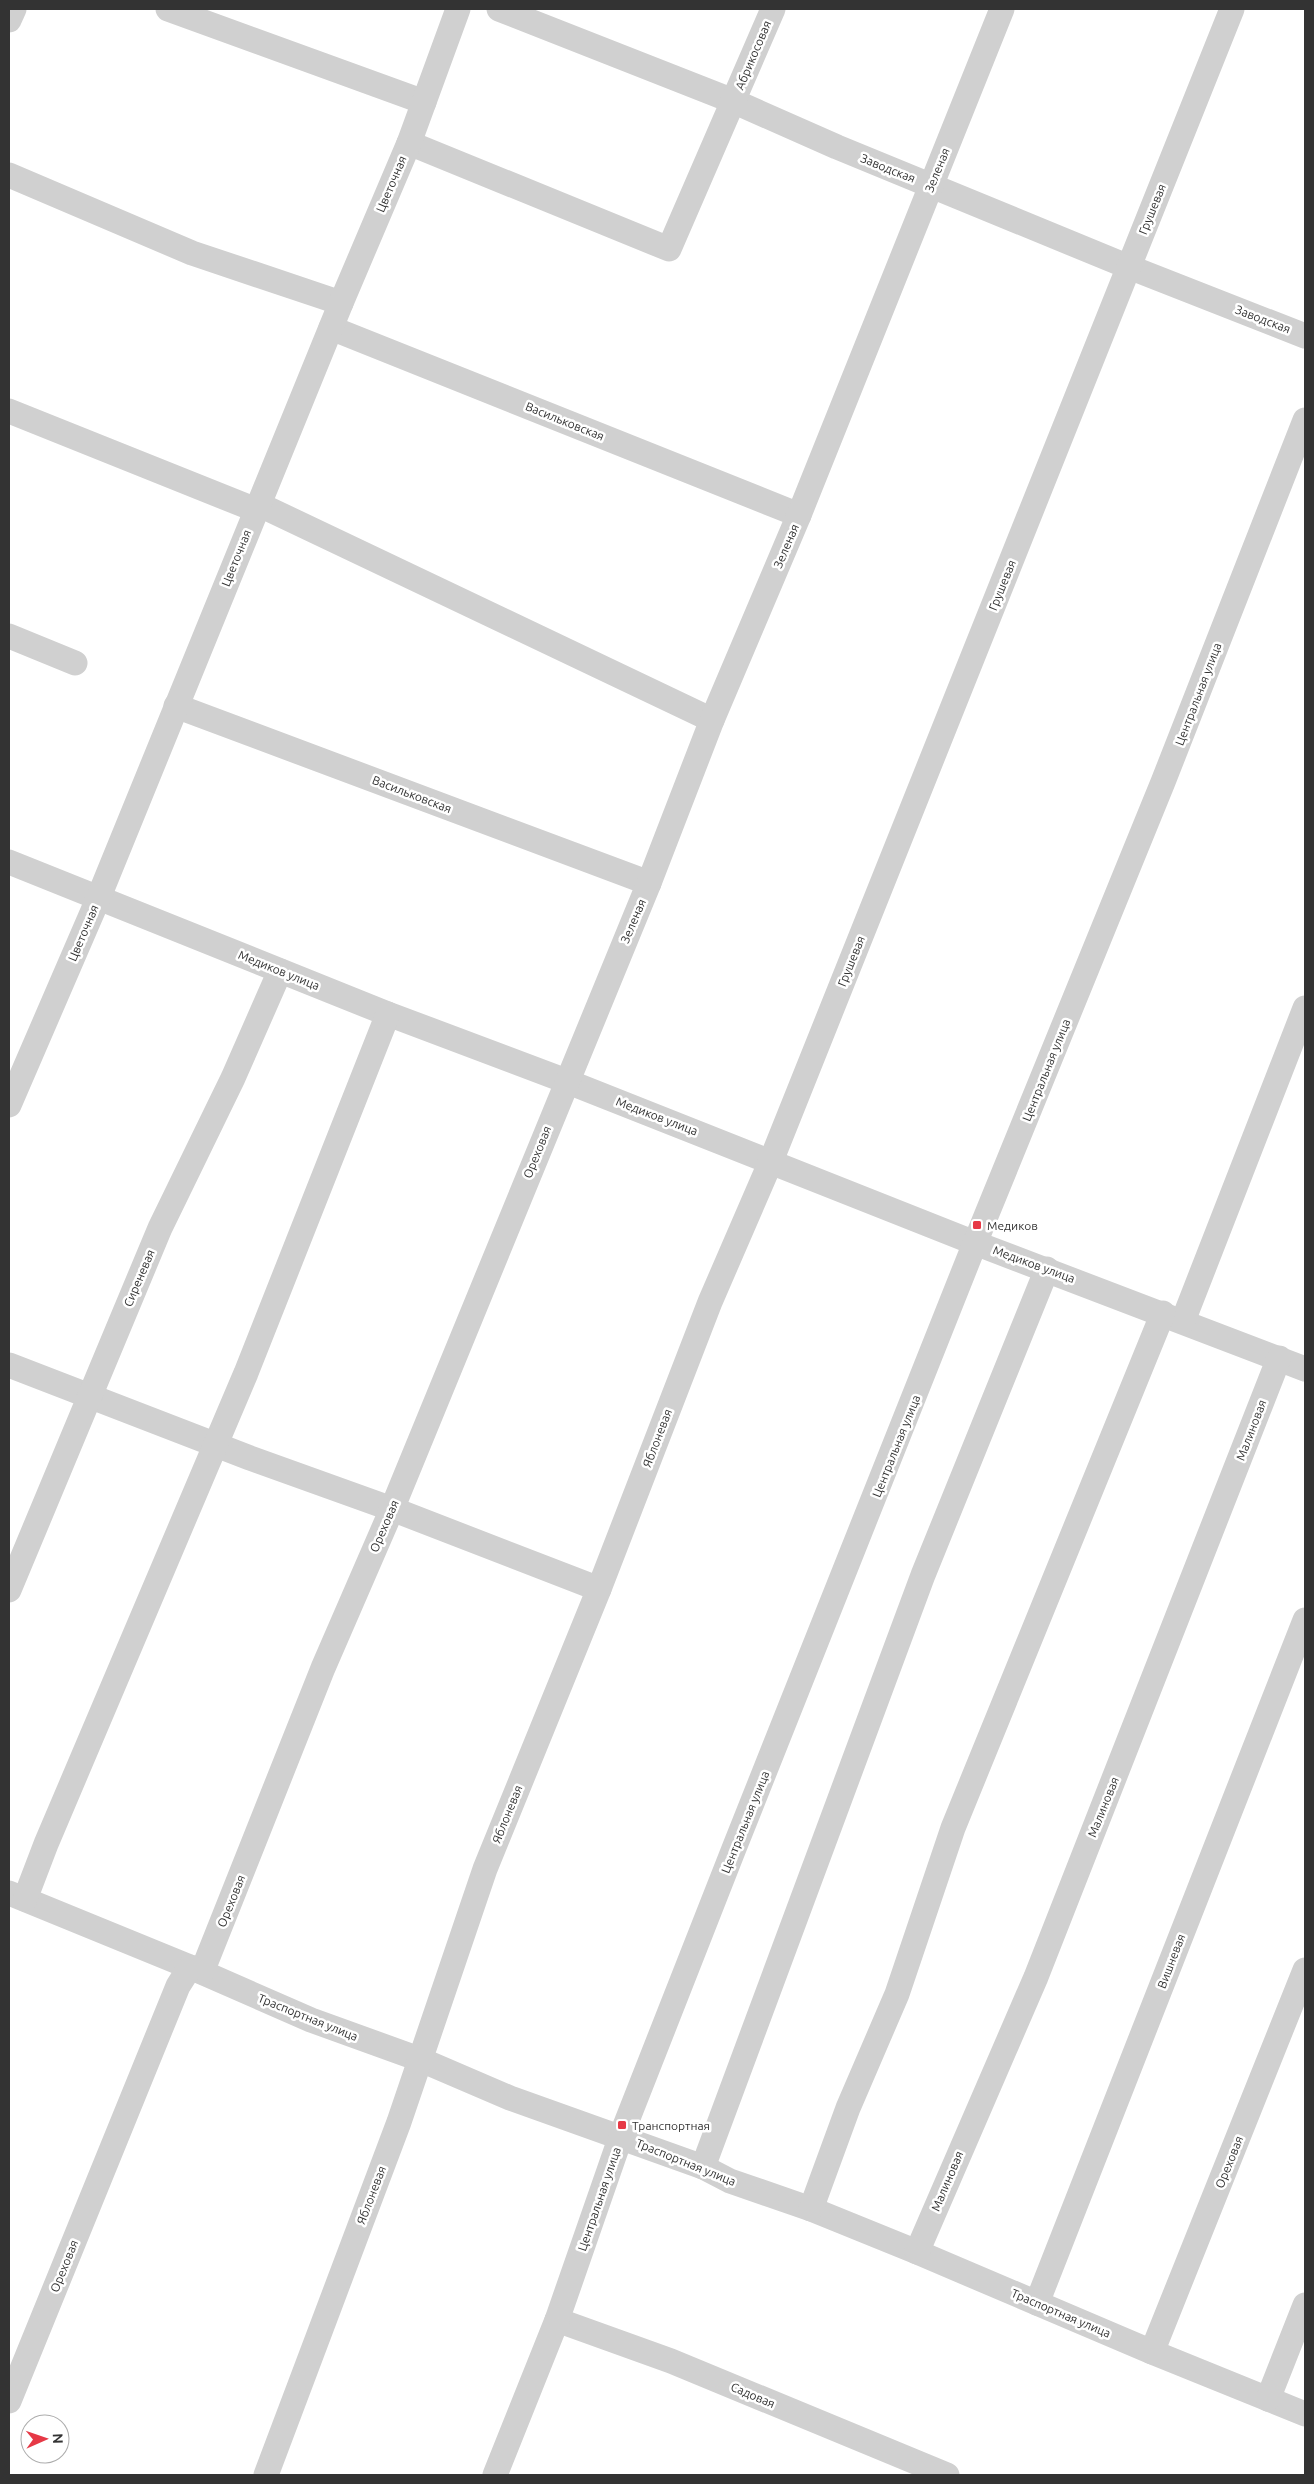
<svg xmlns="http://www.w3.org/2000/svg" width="1314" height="2484" viewBox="0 0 1314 2484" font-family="Ubuntu,sans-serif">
<rect width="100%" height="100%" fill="#fff"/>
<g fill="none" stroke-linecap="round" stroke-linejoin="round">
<!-- minor -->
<g stroke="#d0d0d0" stroke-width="25">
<polyline points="168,9 424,102"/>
<polyline points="499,9 733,101 837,147 1129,267 1305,336"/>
<polyline points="9,20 14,9"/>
<polyline points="409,143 669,249 773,9"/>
<polyline points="9,175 192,253 341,303"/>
<polyline points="331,328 799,515"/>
<polyline points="9,411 256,510"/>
<polyline points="258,504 712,720"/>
<polyline points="9,636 75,663"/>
<polyline points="176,706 649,883"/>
<polyline points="9,862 388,1014 566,1081 975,1243 1305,1369"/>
<polyline points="9,1105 98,899 341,303 409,143 458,9"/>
<polyline points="1183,1321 1305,1008"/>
<polyline points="9,1365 250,1458 392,1509 599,1589"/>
<polyline points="9,1590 160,1228 233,1078 280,971"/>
<polyline points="9,1893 190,1967 311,2020 419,2059 510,2098 703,2167 730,2181 811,2209 917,2252 1152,2352 1305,2414"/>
<polyline points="25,1899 46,1844 246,1373 388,1014"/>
<polyline points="202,1972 323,1668 392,1509 649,883 712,720 799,515 1002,9"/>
<polyline points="703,2167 923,1575 1047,1269"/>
<polyline points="811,2209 848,2108 897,1994 953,1828 1163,1313"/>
<polyline points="917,2252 1036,1977 1279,1358"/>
<polyline points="1037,2303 1305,1620"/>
<polyline points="557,2320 671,2361 947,2475"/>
<polyline points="1152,2352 1305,1970"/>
<polyline points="1268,2399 1305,2305"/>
<polyline points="9,2401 178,1986 190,1967"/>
<polyline points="266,2475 399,2122 485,1869 599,1589 710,1302 771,1161 1232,9"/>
<polyline points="495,2475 557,2320 621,2136 733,1851 975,1243 1163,782 1305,420"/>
</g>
</g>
<!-- markers -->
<g fill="#e63946" stroke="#fff" stroke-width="2">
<rect x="972" y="1220" width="10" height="10" rx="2.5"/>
<rect x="617" y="2120" width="10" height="10" rx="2.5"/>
</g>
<g text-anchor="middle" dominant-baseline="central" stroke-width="5" stroke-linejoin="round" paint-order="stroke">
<!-- street labels -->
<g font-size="12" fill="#333" stroke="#fff">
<text transform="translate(753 55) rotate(-67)">Абрикосовая</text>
<text transform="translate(888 168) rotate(22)">Заводская</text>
<text transform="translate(937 170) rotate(-68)">Зеленая</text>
<text transform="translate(391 184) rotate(-67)">Цветочная</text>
<text transform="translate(1152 209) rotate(-68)">Грушевая</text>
<text transform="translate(1263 319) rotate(21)">Заводская</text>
<text transform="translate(565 421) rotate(22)">Васильковская</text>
<text transform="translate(786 546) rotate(-67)">Зеленая</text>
<text transform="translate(236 558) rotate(-68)">Цветочная</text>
<text transform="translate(1002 585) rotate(-68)">Грушевая</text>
<text transform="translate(1198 694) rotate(-69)">Центральная улица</text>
<text transform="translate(412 794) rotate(21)">Васильковская</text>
<text transform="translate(633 921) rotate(-67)">Зеленая</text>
<text transform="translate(83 933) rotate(-67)">Цветочная</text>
<text transform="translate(851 961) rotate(-68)">Грушевая</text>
<text transform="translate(279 970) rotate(22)">Медиков улица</text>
<text transform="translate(1046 1070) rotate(-68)">Центральная улица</text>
<text transform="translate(657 1116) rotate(21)">Медиков улица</text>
<text transform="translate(537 1152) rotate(-68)">Ореховая</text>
<text transform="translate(1034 1264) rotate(20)">Медиков улица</text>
<text transform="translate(139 1278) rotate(-67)">Сиреневая</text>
<text transform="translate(1251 1430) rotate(-69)">Малиновая</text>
<text transform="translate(657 1438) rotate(-69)">Яблоневая</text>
<text transform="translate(896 1446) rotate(-68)">Центральная улица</text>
<text transform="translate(384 1526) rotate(-67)">Ореховая</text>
<text transform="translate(1103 1807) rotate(-68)">Малиновая</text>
<text transform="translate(507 1814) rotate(-68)">Яблоневая</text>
<text transform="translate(745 1822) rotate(-68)">Центральная улица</text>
<text transform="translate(231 1901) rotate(-68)">Ореховая</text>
<text transform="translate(1171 1961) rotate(-69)">Вишневая</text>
<text transform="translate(308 2017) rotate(22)">Траспортная улица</text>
<text transform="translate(686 2162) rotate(22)">Траспортная улица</text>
<text transform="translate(1229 2162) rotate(-68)">Ореховая</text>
<text transform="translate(947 2181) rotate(-67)">Малиновая</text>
<text transform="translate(371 2195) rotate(-69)">Яблоневая</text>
<text transform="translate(599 2199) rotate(-71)">Центральная улица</text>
<text transform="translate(64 2266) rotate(-68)">Ореховая</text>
<text transform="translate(1061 2313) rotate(23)">Траспортная улица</text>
<text transform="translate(753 2395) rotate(23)">Садовая</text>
</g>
<!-- poi labels -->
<g font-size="12" fill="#333" stroke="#fff" text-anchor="start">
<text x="987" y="1225">Медиков</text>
<text x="632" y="2125">Транспортная</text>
</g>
</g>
<!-- border -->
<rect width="1314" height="2484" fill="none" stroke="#333333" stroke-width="20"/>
<!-- north arrow -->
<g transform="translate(45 2439) rotate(88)"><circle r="24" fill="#ffffff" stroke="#adadad"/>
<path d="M0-4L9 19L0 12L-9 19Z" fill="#e63946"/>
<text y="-8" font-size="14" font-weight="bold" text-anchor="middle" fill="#333333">N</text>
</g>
</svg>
